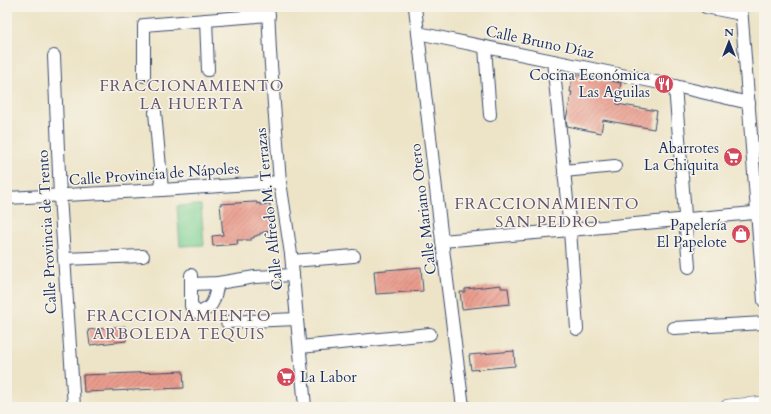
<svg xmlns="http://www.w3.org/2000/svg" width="771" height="414" viewBox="0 0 771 414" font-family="Cardo,serif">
<defs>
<pattern id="building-hatch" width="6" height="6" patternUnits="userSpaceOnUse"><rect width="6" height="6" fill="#ea9d8e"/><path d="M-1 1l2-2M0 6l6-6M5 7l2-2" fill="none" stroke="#bd8077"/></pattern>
</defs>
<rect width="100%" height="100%" fill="#f7f3e8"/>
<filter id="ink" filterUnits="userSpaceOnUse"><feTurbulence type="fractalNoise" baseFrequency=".025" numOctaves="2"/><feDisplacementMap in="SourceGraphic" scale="8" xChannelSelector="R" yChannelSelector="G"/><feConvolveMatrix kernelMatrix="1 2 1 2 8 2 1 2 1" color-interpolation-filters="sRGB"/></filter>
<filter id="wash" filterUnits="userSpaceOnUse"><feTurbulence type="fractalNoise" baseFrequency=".012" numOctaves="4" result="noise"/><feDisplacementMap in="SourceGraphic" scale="16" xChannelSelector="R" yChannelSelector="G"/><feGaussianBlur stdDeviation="0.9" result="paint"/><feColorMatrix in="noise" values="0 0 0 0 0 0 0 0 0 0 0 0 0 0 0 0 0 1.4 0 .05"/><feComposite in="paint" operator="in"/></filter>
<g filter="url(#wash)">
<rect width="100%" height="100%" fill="#ede4c7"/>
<!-- park -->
<polygon fill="#7dd193" stroke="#4c8078" points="201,205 204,245 180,246 177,206"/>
<g id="blocks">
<!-- building -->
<g fill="url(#building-hatch)">
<polygon points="573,74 621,83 617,104 657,111 654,129 603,120 601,133 567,126 566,119 572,92 570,92"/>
<polygon points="254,202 257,202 257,204 260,203 260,205 270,204 272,231 263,232 263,233 260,233 260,235 257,235 257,236 254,236 254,238 251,238 251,240 237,240 238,244 213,246 212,236 223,235 220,204"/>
<polygon points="421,267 423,291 376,294 374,271"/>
<polygon points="501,285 501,288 508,288 510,304 462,309 460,292 465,292 465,289"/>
<polygon points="125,326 126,341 90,345 88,330"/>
<polygon points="514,351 515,366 471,370 469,355"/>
<polygon points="183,371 184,388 84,392 83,375"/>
</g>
</g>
</g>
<g filter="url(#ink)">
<use href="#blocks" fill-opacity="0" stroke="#3a4a6e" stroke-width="1"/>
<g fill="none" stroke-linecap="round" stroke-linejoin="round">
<!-- minor casing -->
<g stroke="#3a4a6e" stroke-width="14">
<g id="minor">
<polyline points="268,7 270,52 280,182 291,254 305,407"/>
<polyline points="415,7 442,241 463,407"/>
<polyline points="706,7 741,14"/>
<polyline points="741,7 764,301"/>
<polyline points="206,20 208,70"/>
<polyline points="418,33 675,86 749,103"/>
<polyline points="485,47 490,115"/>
<polyline points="54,56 60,196 74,407"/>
<polyline points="553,61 570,230 577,329"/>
<polyline points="144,76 144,25 269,15"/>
<polyline points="675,86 689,267"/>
<polyline points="155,112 162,190"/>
<polyline points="564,171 615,166"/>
<polyline points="7,198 162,190 280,182"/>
<polyline points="442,241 570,230 764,212"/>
<polyline points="64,259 143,256"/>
<polyline points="292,261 354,256"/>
<path d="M191,275V306L198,313C215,307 214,299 218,283"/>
<polyline points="191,284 218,283 255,277 293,275"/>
<polyline points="227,322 297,319"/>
<polyline points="674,328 764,323"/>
<polyline points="300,347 430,334"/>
</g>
</g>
<!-- tertiary casing -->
<g stroke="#3a4a6e" stroke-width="16">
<polyline id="tertiary" points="728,407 764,404"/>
</g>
<!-- minor -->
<use href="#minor" stroke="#fff" stroke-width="12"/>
<!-- tertiary -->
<use href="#tertiary" stroke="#fff" stroke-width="15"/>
</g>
</g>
<!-- icons -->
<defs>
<g id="restaurant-disc" transform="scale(1)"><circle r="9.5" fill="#d1495b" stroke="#f7f3e8"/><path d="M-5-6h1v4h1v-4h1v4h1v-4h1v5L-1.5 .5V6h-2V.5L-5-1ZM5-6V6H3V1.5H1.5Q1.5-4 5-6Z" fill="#fff"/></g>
<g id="supermarket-disc" transform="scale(1)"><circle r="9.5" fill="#d1495b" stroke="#f7f3e8"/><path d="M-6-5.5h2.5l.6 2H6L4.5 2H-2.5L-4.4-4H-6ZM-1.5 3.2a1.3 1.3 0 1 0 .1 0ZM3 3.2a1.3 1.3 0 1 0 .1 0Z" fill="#fff"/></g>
<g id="shop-disc" transform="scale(1)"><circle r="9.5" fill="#d1495b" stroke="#f7f3e8"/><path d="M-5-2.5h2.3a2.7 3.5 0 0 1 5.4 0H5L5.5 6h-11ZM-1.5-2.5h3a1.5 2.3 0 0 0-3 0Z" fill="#fff"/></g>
</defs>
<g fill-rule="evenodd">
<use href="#restaurant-disc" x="664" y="84"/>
<use href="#supermarket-disc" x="733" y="157"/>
<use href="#shop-disc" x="741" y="234"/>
<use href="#supermarket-disc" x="286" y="377"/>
</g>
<g text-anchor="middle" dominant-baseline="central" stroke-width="3" stroke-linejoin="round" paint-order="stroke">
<!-- street labels -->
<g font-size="15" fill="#1b2f5e" stroke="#f7f3e8">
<text transform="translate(540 42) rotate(12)">Calle Bruno Díaz</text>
<text transform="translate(154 174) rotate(-4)">Calle Provincia de Nápoles</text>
<text transform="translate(269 209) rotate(-96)">Calle Alfredo M. Terrazas</text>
<text transform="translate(423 209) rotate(-97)">Calle Mariano Otero</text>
<text transform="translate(47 232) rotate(-93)">Calle Provincia de Trento</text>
</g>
<!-- poi labels -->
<g font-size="15" fill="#1b2f5e" stroke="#f7f3e8" text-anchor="end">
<text x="650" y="75">Cocina Económica<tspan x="650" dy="17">Las Aguilas</tspan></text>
<text x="719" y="148">Abarrotes<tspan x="719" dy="17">La Chiquita</tspan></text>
<text x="727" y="225">Papelería<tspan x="727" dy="17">El Papelote</tspan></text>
<text x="300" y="377" text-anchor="start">La Labor</text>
</g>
<!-- neighbourhood labels -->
<g font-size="16" letter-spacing="1" fill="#63566f" stroke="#f7f3e8">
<text x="192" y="86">FRACCIONAMIENTO<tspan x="192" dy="18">LA HUERTA</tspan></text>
<text x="547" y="204">FRACCIONAMIENTO<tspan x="547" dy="18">SAN PEDRO</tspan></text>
<text x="179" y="316">FRACCIONAMIENTO<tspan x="179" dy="18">ARBOLEDA TEQUIS</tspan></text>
</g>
</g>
<!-- margin -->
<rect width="771" height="414" fill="none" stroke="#f7f3e8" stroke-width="24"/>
<!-- north arrow -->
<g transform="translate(729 42)" stroke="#f7f3e8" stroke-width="3" paint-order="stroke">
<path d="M0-3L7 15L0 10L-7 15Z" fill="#1b2f5e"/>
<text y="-6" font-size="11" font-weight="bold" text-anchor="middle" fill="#1b2f5e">N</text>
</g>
</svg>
